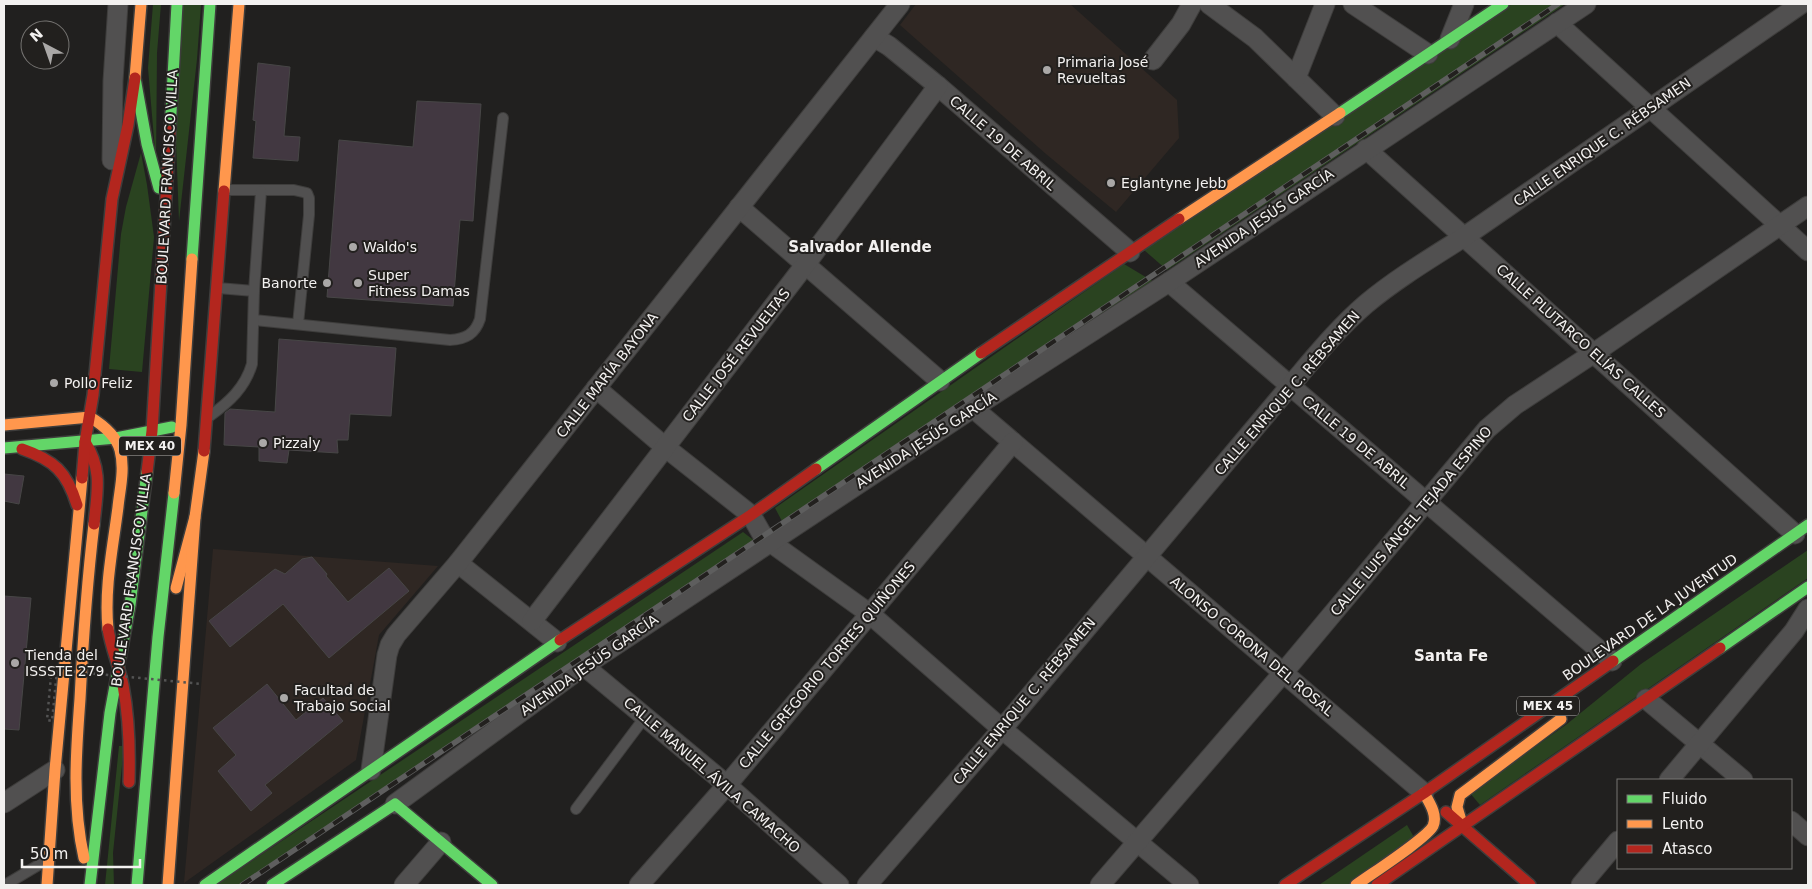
<svg xmlns="http://www.w3.org/2000/svg" width="1812" height="889" viewBox="0 0 1812 889" font-family="'DejaVu Sans',sans-serif">
<rect width="100%" height="100%" fill="#21201f"/>
<!-- built -->
<g fill="#2f2723">
<polygon points="916,4 1070,4 1177,100 1179,138 1116,212 1046,154 900,25"/>
<polygon points="213,549 438,566 379,635 356,760 184,883"/>
</g>
<!-- green -->
<g fill="#2a4320">
<polygon points="153,4 161,4 157,53 156,162 148,68"/>
<polygon points="180,4 201,4 197,59 179,221 174,88"/>
<polygon points="1512,4 1565,4 1167,270 1144,250"/>
<polygon points="141,153 147,185 154,237 142,372 109,369 121,234 126,207"/>
<polygon points="1124,264 1154,282 783,523 775,508"/>
<polygon points="743,532 756,542 246,885 216,885"/>
<polygon points="1808,550 1808,578 1480,805 1470,793 1567,724 1641,664"/>
<polygon points="119,746 124,746 113,853 114,885 105,885"/>
<polygon points="1407,825 1415,839 1348,885 1319,885"/>
</g>
<!-- building -->
<g fill="#423841" stroke="#474646">
<polygon points="258,63 290,67 284,136 300,137 298,161 253,158 256,121 253,120"/>
<polygon points="417,101 481,104 473,221 460,220 453,306 327,297 339,140 413,147"/>
<polygon points="279,339 396,348 391,416 350,414 348,440 337,440 338,453 289,450 287,463 259,461 259,447 224,445 225,413 230,409 275,412"/>
<polygon points="4,474 24,476 19,504 4,501"/>
<polygon points="312,557 327,574 326,576 348,602 389,568 409,591 329,658 283,604 230,647 209,621 275,569 285,574 302,559"/>
<polygon points="4,596 31,598 19,730 4,729"/>
<polygon points="267,684 296,720 323,698 343,721 265,785 272,793 251,811 218,771 236,755 213,728"/>
</g>
<g fill="none" stroke-linecap="round" stroke-linejoin="round">
<!-- lane casing -->
<g stroke="#3e3d3c" stroke-width="12">
<g id="lane">
<polyline points="225,190 294,190 307,193 309,198 309,215 298,324"/>
<polyline points="218,288 254,291"/>
<path d="M254,320L450,340C466,339 475,334 480,319L503,118"/>
<path d="M210,416C229,402 245,388 252,364L254,291L261,191"/>
<polyline points="576,809 645,717"/>
<polyline points="5,885 47,860"/>
</g>
</g>
<!-- street casing -->
<g stroke="#3e3d3c" stroke-width="21">
<g id="street">
<polyline points="1209,4 1255,38 1335,116"/>
<polyline points="1353,4 1428,54"/>
<polyline points="1557,23 1808,251"/>
<polyline points="874,37 889,46 938,86 1130,252"/>
<polyline points="1450,39 1464,4"/>
<polyline points="1153,60 1181,24 1192,4"/>
<polyline points="1296,78 1325,4"/>
<polyline points="1366,149 1795,534"/>
<polyline points="112,160 113,81 118,4"/>
<polyline points="739,207 940,381"/>
<polyline points="1169,282 1612,661"/>
<polyline points="596,388 665,447 751,515 763,536 770,542 870,614 1002,729 1189,885"/>
<polyline points="973,408 1424,793"/>
<polyline points="458,563 557,642"/>
<polyline points="532,621 805,265 938,86"/>
<polyline points="584,666 727,785 839,885"/>
<polyline points="1646,699 1743,780"/>
<polyline points="371,770 387,655 390,645 396,635 458,563 900,4"/>
<polyline points="1669,780 1794,631 1808,609"/>
<polyline points="4,803 55,770"/>
<polyline points="395,804 584,666 973,408 1169,282 1586,4"/>
<polyline points="1791,821 1808,836"/>
<polyline points="404,885 441,842"/>
<polyline points="639,885 727,785 1013,442"/>
<path d="M867,885L1002,729L1290,386C1314,358 1338,328 1366,304C1396,279 1431,258 1464,237L1801,4"/>
<polyline points="1100,885 1283,673 1487,429 1515,405 1594,353 1808,206"/>
<polyline points="1581,885 1618,841"/>
</g>
</g>
<!-- fast casing -->
<g stroke="#3e3d3c" stroke-width="14">
<g id="fast">
<polyline points="135,78 147,144 159,188"/>
<polyline points="1340,113 1503,4"/>
<polyline points="170,131 177,4"/>
<polyline points="192,259 210,4"/>
<polyline points="4,448 116,438 172,427"/>
<polyline points="816,469 981,353"/>
<polyline points="1720,648 1808,587"/>
<polyline points="1613,661 1808,525"/>
<polyline points="90,885 110,713 130,605 147,472"/>
<polyline points="137,885 158,637 174,493"/>
<polyline points="205,885 560,640"/>
<polyline points="272,885 395,804 492,885"/>
</g>
</g>
<!-- slow casing -->
<g stroke="#3e3d3c" stroke-width="14">
<g id="slow">
<polyline points="135,78 141,4"/>
<polyline points="224,191 239,4"/>
<polyline points="1179,219 1340,113"/>
<path d="M90,417C103,425 116,435 120,450C125,469 120,488 118,507C113,547 104,588 108,629"/>
<polyline points="4,425 90,417"/>
<polyline points="174,493 181,425 192,259"/>
<polyline points="176,588 195,517"/>
<polyline points="1463,827 1457,807 1460,795 1561,719"/>
<path d="M84,858C72,805 76,752 80,699C83,640 87,582 94,524"/>
<polyline points="47,885 55,770 82,478"/>
<polyline points="168,885 195,517 204,451"/>
<path d="M1356,885C1371,874 1426,839 1433,826C1438,815 1429,802 1424,793"/>
</g>
</g>
<!-- jam casing -->
<g stroke="#3e3d3c" stroke-width="14">
<g id="jam">
<polyline points="981,353 1179,219"/>
<path d="M85,442C103,470 97,492 94,524"/>
<path d="M22,449C54,460 67,472 77,505"/>
<polyline points="204,451 224,191"/>
<polyline points="147,472 152,431 170,131"/>
<polyline points="82,478 85,442 93,395 112,199 128,125 135,78"/>
<path d="M108,629C111,648 119,666 123,685C129,717 130,750 129,782"/>
<polyline points="560,640 751,515 816,469"/>
<polyline points="1446,812 1530,885"/>
<polyline points="1285,885 1424,793 1613,661"/>
<polyline points="1377,885 1720,648"/>
</g>
</g>
<!-- lane -->
<use href="#lane" stroke="#515050" stroke-width="10"/>
<!-- street -->
<use href="#street" stroke="#515050" stroke-width="19"/>
<!-- fast -->
<use href="#fast" stroke="#63d668" stroke-width="11"/>
<!-- slow -->
<use href="#slow" stroke="#ff974d" stroke-width="11"/>
<!-- jam -->
<use href="#jam" stroke="#b3261e" stroke-width="11"/>
<!-- rail casing -->
<g stroke="#5e5e5e" stroke-width="5.5">
<polyline id="rail" points="242,885 1558,4"/>
</g>
<!-- rail -->
<use href="#rail" stroke="#22201e" stroke-width="4" stroke-dasharray="11" stroke-linecap="butt"/>
<!-- path-bridge -->
<polyline stroke="#535353" stroke-width="2.5" stroke-dasharray="2.5 4" stroke-linecap="butt" points="51,676 47,720 52,721 57,670 202,684"/>
</g>
<!-- markers -->
<g fill="#aaa8a7" stroke="#22201e" stroke-width="2">
<circle cx="1047" cy="70" r="5"/>
<circle cx="1111" cy="183" r="5"/>
<circle cx="353" cy="247" r="5"/>
<circle cx="327" cy="283" r="5"/>
<circle cx="358" cy="283" r="5"/>
<circle cx="54" cy="383" r="5"/>
<circle cx="263" cy="443" r="5"/>
<circle cx="15" cy="663" r="5"/>
<circle cx="284" cy="698" r="5"/>
</g>
<g text-anchor="middle" dominant-baseline="central" stroke-width="4" stroke-linejoin="round" paint-order="stroke">
<!-- shield labels -->
<g fill="#22201e" stroke="#b4b2b1" stroke-width="1">
<rect x="119" y="436.5" width="62" height="19" rx="4"/>
<rect x="1517" y="696.5" width="62" height="19" rx="4"/>
</g>
<g font-size="12" font-weight="bold" fill="#f3f1f0">
<text x="150" y="446">MEX 40</text>
<text x="1548" y="706">MEX 45</text>
</g>
<!-- poi labels -->
<g font-size="14" fill="#f3f1f0" stroke="#22201e" text-anchor="start">
<text x="1057" y="62">Primaria José<tspan x="1057" dy="16">Revueltas</tspan></text>
<text x="1121" y="183">Eglantyne Jebb</text>
<text x="363" y="247">Waldo's</text>
<text x="368" y="275">Super<tspan x="368" dy="16">Fitness Damas</tspan></text>
<text x="317" y="283" text-anchor="end">Banorte</text>
<text x="64" y="383">Pollo Feliz</text>
<text x="273" y="443">Pizzaly</text>
<text x="25" y="655">Tienda del<tspan x="25" dy="16">ISSSTE 279</tspan></text>
<text x="294" y="690">Facultad de<tspan x="294" dy="16">Trabajo Social</tspan></text>
</g>
<!-- street labels -->
<g font-size="14" fill="#f3f1f0" stroke="#22201e">
<text transform="translate(1602 142) rotate(-35)">CALLE ENRIQUE C. RÉBSAMEN</text>
<text transform="translate(1003 143) rotate(41)">CALLE 19 DE ABRIL</text>
<text transform="translate(167 177) rotate(-87)">BOULEVARD FRANCISCO VILLA</text>
<text transform="translate(1264 218) rotate(-34)">AVENIDA JESÚS GARCÍA</text>
<text transform="translate(1581 341) rotate(42)">CALLE PLUTARCO ELÍAS CALLES</text>
<text transform="translate(736 355) rotate(-52)">CALLE JOSÉ REVUELTAS</text>
<text transform="translate(607 375) rotate(-52)">CALLE MARÍA BAYONA</text>
<text transform="translate(1287 393) rotate(-49)">CALLE ENRIQUE C. RÉBSAMEN</text>
<text transform="translate(926 440) rotate(-33)">AVENIDA JESÚS GARCÍA</text>
<text transform="translate(1356 442) rotate(40)">CALLE 19 DE ABRIL</text>
<text transform="translate(1411 521) rotate(-50)">CALLE LUIS ÁNGEL TEJADA ESPINO</text>
<text transform="translate(131 580) rotate(-82)">BOULEVARD FRANCISCO VILLA</text>
<text transform="translate(1650 617) rotate(-35)">BOULEVARD DE LA JUVENTUD</text>
<text transform="translate(1252 646) rotate(40)">ALONSO CORONA DEL ROSAL</text>
<text transform="translate(589 665) rotate(-35)">AVENIDA JESÚS GARCÍA</text>
<text transform="translate(827 665) rotate(-50)">CALLE GREGORIO TORRES QUIÑONES</text>
<text transform="translate(1024 701) rotate(-50)">CALLE ENRIQUE C. RÉBSAMEN</text>
<text transform="translate(712 775) rotate(41)">CALLE MANUEL ÁVILA CAMACHO</text>
</g>
<!-- neighbourhood labels -->
<g font-size="15" font-weight="bold" fill="#f3f1f0" stroke="#22201e">
<text x="860" y="247">Salvador Allende</text>
<text x="1451" y="656">Santa Fe</text>
</g>
</g>
<!-- border -->
<rect width="1812" height="889" fill="none" stroke="#f3f1f0" stroke-width="10"/>
<!-- legend -->
<rect x="1617" y="779" width="175" height="90" fill="#22201e" stroke="#767472"/>
<rect x="1627" y="795" width="25" height="8" fill="#63d668" stroke="#767472"/>
<text x="1662" y="804" font-size="15" fill="#f3f1f0">Fluido</text>
<rect x="1627" y="820" width="25" height="8" fill="#ff974d" stroke="#767472"/>
<text x="1662" y="829" font-size="15" fill="#f3f1f0">Lento</text>
<rect x="1627" y="845" width="25" height="8" fill="#b3261e" stroke="#767472"/>
<text x="1662" y="854" font-size="15" fill="#f3f1f0">Atasco</text>
<!-- north arrow -->
<g transform="translate(45 45) rotate(319)"><circle r="24" fill="#22201e" stroke="#767472"/>
<path d="M0-4L9 19L0 12L-9 19Z" fill="#aaa8a7"/>
<text y="-8" font-size="14" font-weight="bold" text-anchor="middle" fill="#f3f1f0">N</text>
</g>
<!-- scale -->
<path d="M22 859v8h118v-8" fill="none" stroke="#f3f1f0" stroke-width="2.5"/>
<text x="30" y="859" font-size="15" fill="#f3f1f0" stroke="#22201e" stroke-width="4" paint-order="stroke">50 m</text>
</svg>
